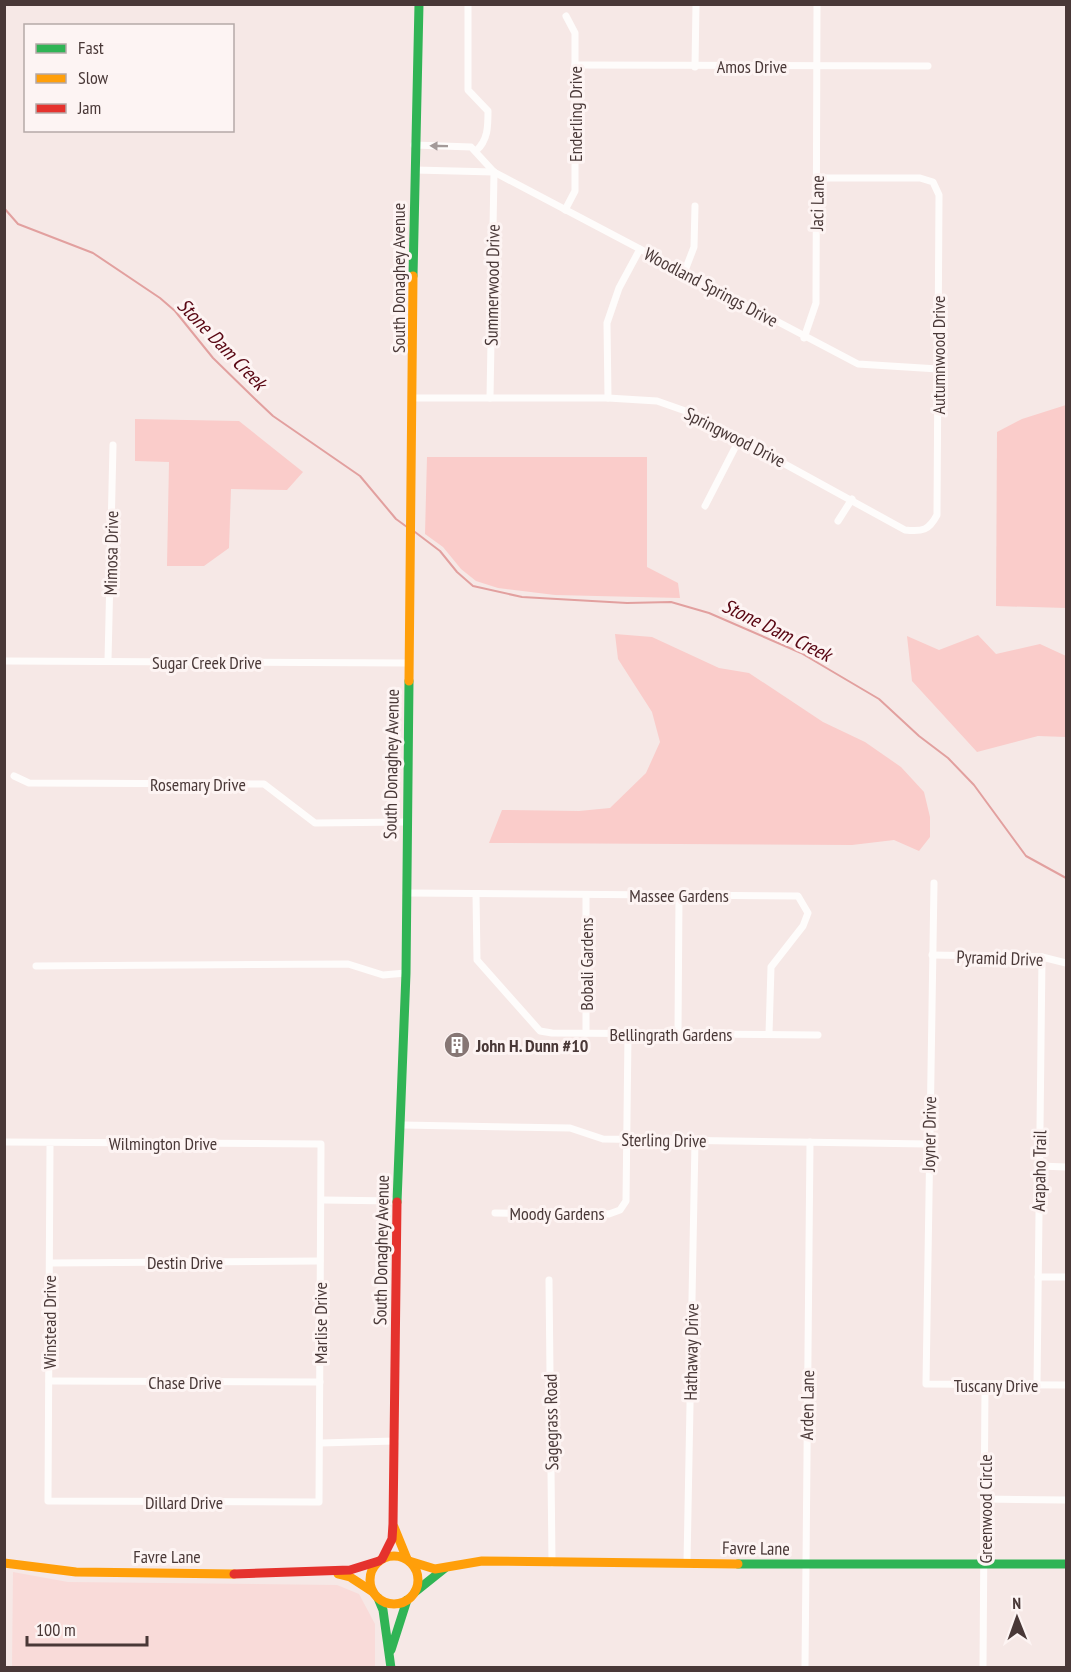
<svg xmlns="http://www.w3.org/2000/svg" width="1071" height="1672" viewBox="0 0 1071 1672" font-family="'PT Sans Narrow',sans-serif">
<rect width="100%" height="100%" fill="#f6e8e6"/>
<!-- built -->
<polygon fill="#f9dbd9" points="13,1572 68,1582 337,1585 359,1594 375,1624 375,1667 12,1667"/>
<!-- green -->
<g fill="#faccca">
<polygon points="1066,405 1066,608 996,606 997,432 1022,419"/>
<polygon points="135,419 239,421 303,472 287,490 231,489 229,548 204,566 167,566 169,462 135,461"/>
<polygon points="427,457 647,457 647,567 678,583 680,598 555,595 498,588 476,581 461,569 443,547 425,534"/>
<polygon points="615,634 652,637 719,668 749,673 823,722 865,742 901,767 924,792 930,817 930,837 919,851 894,840 852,845 489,843 502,810 579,811 610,808 646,773 660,742 652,712 618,659"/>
<polygon points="978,635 996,654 1040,644 1066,656 1066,737 1038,736 977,752 912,681 907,636 939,650"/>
</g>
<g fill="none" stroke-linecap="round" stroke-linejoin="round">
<!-- stream -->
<g stroke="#e2a09f" stroke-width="2">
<polyline points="4,208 18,224 93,253 160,298 175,311 213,358 254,398 273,416 360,476 396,519 407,527"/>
<polyline points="415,532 440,551 457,572 473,586 522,597 627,603 671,602 709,613 801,653 879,699 919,736 948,758 974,785 1026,856 1066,878"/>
</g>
<!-- street -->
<g stroke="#fefcfb" stroke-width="7">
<path d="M468,4V90L488,111C488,127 488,140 476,151"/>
<polyline points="575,65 928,66"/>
<polyline points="695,67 696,4"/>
<polyline points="414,145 471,147 494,172 858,364 938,369"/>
<polyline points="415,170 494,172"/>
<polyline points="565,210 575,191 575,33 566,16"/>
<polyline points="684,273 694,247 695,206"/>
<polyline points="804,338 816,303 817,4"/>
<path d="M414,398H608L657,401L694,414L905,530C923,532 929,530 937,515L939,195L933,182L920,178H818"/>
<polyline points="490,398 494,172"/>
<polyline points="608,398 607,323 619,288 640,249"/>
<polyline points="705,506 740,438"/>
<polyline points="838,521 852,499"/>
<polyline points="4,661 409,663"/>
<polyline points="108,661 113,445"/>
<polyline points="14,776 29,783 264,784 315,823 406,822"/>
<polyline points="934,883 926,1384 1066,1385"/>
<polyline points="406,893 798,896 808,913 803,926 771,967 769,1034"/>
<polyline points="476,894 477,960 540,1031 552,1033 818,1035"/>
<polyline points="586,895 586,1033"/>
<polyline points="932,955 1042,957 1066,963"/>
<polyline points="36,966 348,964 383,975 406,973"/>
<polyline points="678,1033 679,895"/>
<polyline points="402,1125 570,1128 603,1139 928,1144"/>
<polyline points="4,1142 321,1144 319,1502 48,1501 50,1143"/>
<polyline points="1040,1166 1066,1167"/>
<polyline points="323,1200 397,1201"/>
<polyline points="495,1213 609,1214 620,1210 626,1201 628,1034"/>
<polyline points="50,1263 320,1261"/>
<polyline points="1038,1277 1066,1277"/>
<polyline points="549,1280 552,1563"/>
<polyline points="49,1381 320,1382"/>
<polyline points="1037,1385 1042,957"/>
<polyline points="320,1443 395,1441"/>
<polyline points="984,1499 1066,1500"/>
<polyline points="687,1563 695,1141"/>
<polyline points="805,1668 810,1142"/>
<polyline points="983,1668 985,1386"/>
</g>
<!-- fast -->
<g stroke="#30b455" stroke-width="9">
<polyline points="413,276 419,4"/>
<polyline points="397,1202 406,973 409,681"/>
<polyline points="738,1564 1066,1564"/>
<polyline points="415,1592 445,1568"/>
<polyline points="378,1598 383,1610 391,1668"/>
<polyline points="391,1650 407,1600"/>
</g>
<!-- slow -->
<g stroke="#ff9f0a" stroke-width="9">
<polyline points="409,681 413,276"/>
<polyline points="394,1527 407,1559"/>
<circle cx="394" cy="1580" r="24"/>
<polyline points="409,1561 435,1569 482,1561 738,1564"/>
<polyline points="4,1563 76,1572 234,1574"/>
<polyline points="338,1574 350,1577 373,1592"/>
</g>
<!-- jam -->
<g stroke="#e5322d" stroke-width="9">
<polyline points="382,1559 392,1539 393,1524 397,1202"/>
<polyline points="234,1574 350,1570 379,1561"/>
</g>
</g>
<!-- one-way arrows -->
<defs><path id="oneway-solid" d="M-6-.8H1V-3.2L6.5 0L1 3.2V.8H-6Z" transform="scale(1.5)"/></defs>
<use fill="#a49a99" href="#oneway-solid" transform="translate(439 146) rotate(-179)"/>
<!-- icons -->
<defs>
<g id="building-disc" transform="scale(1.35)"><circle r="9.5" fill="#867674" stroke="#fdf4f3"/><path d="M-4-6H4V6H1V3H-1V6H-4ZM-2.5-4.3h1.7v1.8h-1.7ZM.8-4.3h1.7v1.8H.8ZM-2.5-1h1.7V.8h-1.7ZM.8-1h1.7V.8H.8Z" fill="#fff"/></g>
</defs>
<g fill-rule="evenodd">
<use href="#building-disc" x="457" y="1045"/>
</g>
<g text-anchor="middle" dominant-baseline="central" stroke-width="6" stroke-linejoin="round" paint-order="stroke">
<!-- street labels -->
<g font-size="18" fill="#493837" stroke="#fdf4f3">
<text x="752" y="66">Amos Drive</text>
<text transform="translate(575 114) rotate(-90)">Enderling Drive</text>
<text transform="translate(817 203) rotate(-89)">Jaci Lane</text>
<text transform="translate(398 278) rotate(-90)">South Donaghey Avenue</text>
<text transform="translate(492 285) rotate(-89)">Summerwood Drive</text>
<text transform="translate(711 287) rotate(28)">Woodland Springs Drive</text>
<text transform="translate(938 355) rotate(-90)">Autumnwood Drive</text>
<text transform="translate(735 437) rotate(27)">Springwood Drive</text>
<text transform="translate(111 553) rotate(-89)">Mimosa Drive</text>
<text x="207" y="662">Sugar Creek Drive</text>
<text transform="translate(391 764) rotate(-89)">South Donaghey Avenue</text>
<text x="198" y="784">Rosemary Drive</text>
<text x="679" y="895">Massee Gardens</text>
<text transform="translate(1000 958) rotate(2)">Pyramid Drive</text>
<text transform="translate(586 964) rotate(-90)">Bobali Gardens</text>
<text x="671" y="1034">Bellingrath Gardens</text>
<text transform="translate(929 1134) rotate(-89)">Joyner Drive</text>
<text transform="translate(664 1140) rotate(1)">Sterling Drive</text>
<text x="163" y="1143">Wilmington Drive</text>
<text transform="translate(1039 1171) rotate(-89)">Arapaho Trail</text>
<text x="557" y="1213">Moody Gardens</text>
<text transform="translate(381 1250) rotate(-89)">South Donaghey Avenue</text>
<text x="185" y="1262">Destin Drive</text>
<text transform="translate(49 1322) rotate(-90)">Winstead Drive</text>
<text transform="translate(320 1323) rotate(-90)">Marlise Drive</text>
<text transform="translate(691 1352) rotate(-89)">Hathaway Drive</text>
<text x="185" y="1382">Chase Drive</text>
<text x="996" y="1385">Tuscany Drive</text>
<text transform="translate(807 1405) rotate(-89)">Arden Lane</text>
<text transform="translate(551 1422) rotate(-91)">Sagegrass Road</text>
<text x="184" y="1502">Dillard Drive</text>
<text transform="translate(985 1509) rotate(-90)">Greenwood Circle</text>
<text transform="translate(756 1548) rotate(1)">Favre Lane</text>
<text x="167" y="1556">Favre Lane</text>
</g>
<!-- poi labels -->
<g font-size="18" font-weight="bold" fill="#493837" stroke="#fdf4f3" text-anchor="start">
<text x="476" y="1045">John H. Dunn #10</text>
</g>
<!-- water labels -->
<g font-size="20" font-style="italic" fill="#590713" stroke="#fdf4f3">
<text transform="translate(222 344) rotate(46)">Stone Dam Creek</text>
<text transform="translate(777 630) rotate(26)">Stone Dam Creek</text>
</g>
</g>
<!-- border -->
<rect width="1071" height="1672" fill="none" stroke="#493837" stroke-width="12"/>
<!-- legend -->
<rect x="24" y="24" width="210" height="108" fill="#fdf4f3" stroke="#b5a9a8" stroke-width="1.5"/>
<rect x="36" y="44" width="30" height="9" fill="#30b455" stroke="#b5a9a8" stroke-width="1.5"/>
<text x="78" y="54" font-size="18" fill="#493837">Fast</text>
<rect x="36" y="74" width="30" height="9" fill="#ff9f0a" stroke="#b5a9a8" stroke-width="1.5"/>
<text x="78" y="84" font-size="18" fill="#493837">Slow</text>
<rect x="36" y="104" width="30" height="9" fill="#e5322d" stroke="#b5a9a8" stroke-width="1.5"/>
<text x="78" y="114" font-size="18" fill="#493837">Jam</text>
<!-- north arrow -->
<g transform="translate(1017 1618) rotate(359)" stroke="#fdf4f3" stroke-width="4.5" paint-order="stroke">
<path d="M0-4.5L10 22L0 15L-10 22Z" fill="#493837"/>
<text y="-9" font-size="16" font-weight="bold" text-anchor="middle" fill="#493837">N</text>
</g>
<!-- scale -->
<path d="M27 1636v9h120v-9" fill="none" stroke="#493837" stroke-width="3"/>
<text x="36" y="1636" font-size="18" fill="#493837" stroke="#fdf4f3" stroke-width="4.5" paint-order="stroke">100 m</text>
</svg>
